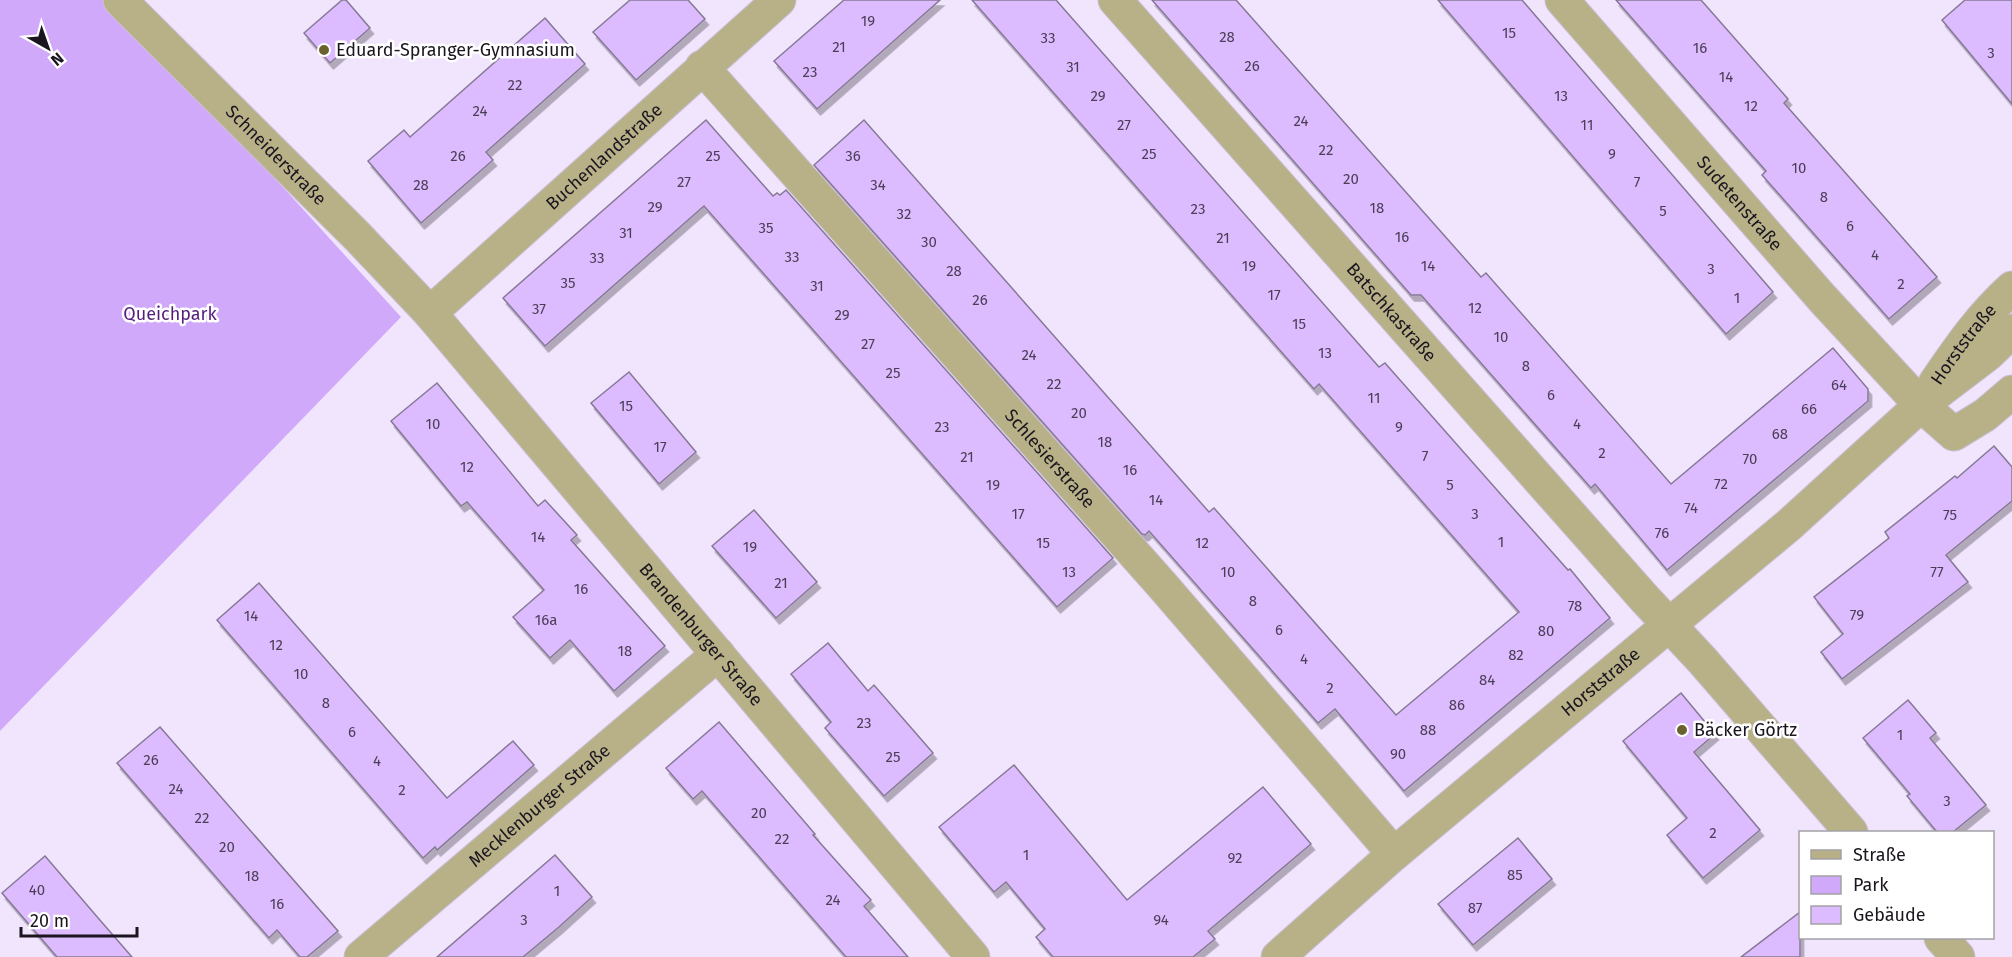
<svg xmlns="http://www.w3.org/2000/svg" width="2012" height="957" viewBox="0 0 2012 957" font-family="'Fira Sans',sans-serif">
<defs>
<filter id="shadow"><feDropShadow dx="3.5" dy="6" stdDeviation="0" flood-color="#0004"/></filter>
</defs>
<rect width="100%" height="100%" fill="#f1e5fe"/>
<!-- green -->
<polygon fill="#d1a9fa" points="0,0 113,0 401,317 0,731"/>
<!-- building -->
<g fill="#dbf" stroke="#867995" stroke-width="1.5" filter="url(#shadow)">
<polygon points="342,0 346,0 370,28 330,63 304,33"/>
<polygon points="630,0 688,0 705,19 636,80 593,32"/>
<polygon points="844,0 940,0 817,109 774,61"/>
<polygon points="972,0 1056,0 1379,367 1385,363 1512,507 1568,570 1570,569 1610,618 1404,791 1335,709 1318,723 1149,531 1145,535 1142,534 814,165 864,120 1209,512 1214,508 1396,715 1519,612 1319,384 1314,389"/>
<polygon points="1152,0 1236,0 1481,277 1486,273 1671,484 1833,348 1868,389 1868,401 1667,570 1595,484 1591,488 1421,295 1411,295"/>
<polygon points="1438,0 1522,0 1773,292 1726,334"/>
<polygon points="1616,0 1701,0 1788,99 1784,103 1937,277 1889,319 1762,175 1766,171"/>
<polygon points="1965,0 2012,0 2012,104 1942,20"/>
<polygon points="545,18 585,64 486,152 493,160 421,223 368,161 404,130 410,137"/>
<polygon points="706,120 773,196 777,193 780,195 786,190 1113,558 1057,607 704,206 545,346 503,298"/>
<polygon points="629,372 696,452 659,484 591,403"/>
<polygon points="437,383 538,506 545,500 577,535 571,540 665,646 614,691 570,640 550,658 513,617 544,590 467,502 461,506 391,421"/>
<polygon points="1994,446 2012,467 2012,501 1946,555 1968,582 1842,679 1821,652 1843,634 1814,597 1889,538 1885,532 1955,476 1957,478"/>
<polygon points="754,510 817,582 776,618 712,546"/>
<polygon points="259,583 447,798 513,741 534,765 437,850 435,847 423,858 217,620"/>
<polygon points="828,643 868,691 874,685 933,753 884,796 825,728 831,722 791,674"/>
<polygon points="1681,693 1715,734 1694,752 1760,830 1703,878 1667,835 1687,818 1623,741"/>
<polygon points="1908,700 1936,733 1930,738 1986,805 1953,832 1937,832 1907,796 1910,794 1863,738"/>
<polygon points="719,722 815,834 813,835 871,900 864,906 908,957 846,957 702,791 693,799 666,768"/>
<polygon points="160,727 338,931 307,957 300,957 277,930 269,938 117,763"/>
<polygon points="1014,765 1127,900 1263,787 1311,844 1208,931 1215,939 1193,957 1053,957 1036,937 1045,929 1006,882 994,892 939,827"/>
<polygon points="1518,838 1552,879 1473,945 1438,904"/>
<polygon points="555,855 592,897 559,927 523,957 437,957"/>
<polygon points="45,856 99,919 132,957 57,957 2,893"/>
<polygon points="1800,912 1800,957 1741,957"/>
</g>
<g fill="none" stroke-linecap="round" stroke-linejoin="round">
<!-- minor casing -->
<g stroke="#cac0d6" stroke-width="35">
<g id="minor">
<path id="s1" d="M120,0L358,237L430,313L973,957"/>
<path id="s2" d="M1115,0L1645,599L1702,660L1851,832"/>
<path id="s3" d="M1562,0L1822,298L1921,405L1954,434L1985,415L2012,392"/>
<path id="s4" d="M702,67L1162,585L1394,854"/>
<path id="s5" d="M430,313L779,0"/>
<path id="s6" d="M1935,383C1959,348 1980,317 2012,288"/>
<polyline points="1941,938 1958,957"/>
<path id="s7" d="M361,957L718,654"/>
<path id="s8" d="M1278,957L1394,854L1789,525L1921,405L1988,354L2012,331"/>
</g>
</g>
<!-- minor -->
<use href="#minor" stroke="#b8b188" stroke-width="33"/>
</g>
<!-- markers -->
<g fill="#6b612e" stroke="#fff" stroke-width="2">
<circle cx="324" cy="50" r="6"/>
<circle cx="1682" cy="730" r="6"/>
</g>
<g text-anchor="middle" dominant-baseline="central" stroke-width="5" stroke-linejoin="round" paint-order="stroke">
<!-- number labels -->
<g font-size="15" fill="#4b3e57">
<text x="868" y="21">19</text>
<text x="1509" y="33">15</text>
<text x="1227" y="37">28</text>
<text x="1048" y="38">33</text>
<text x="839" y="47">21</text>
<text x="1700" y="48">16</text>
<text x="1991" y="53">3</text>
<text x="1252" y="66">26</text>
<text x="1073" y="67">31</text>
<text x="810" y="72">23</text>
<text x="1726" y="77">14</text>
<text x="515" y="85">22</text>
<text x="1098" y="96">29</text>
<text x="1561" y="96">13</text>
<text x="1751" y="106">12</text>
<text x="480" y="111">24</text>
<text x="1301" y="121">24</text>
<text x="1124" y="125">27</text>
<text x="1587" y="125">11</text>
<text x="1326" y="150">22</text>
<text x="1149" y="154">25</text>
<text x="1612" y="154">9</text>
<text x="458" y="156">26</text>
<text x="713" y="156">25</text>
<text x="853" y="156">36</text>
<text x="1799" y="168">10</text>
<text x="1351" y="179">20</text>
<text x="684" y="182">27</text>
<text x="1637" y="182">7</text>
<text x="421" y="185">28</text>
<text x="878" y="185">34</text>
<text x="1824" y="197">8</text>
<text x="655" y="207">29</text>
<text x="1377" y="208">18</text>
<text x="1198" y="209">23</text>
<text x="1663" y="211">5</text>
<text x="904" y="214">32</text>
<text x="1850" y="226">6</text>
<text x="766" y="228">35</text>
<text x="626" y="233">31</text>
<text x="1402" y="237">16</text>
<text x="1223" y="238">21</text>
<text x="929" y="242">30</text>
<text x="1875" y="255">4</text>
<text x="792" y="257">33</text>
<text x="597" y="258">33</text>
<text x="1249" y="266">19</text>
<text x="1428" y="266">14</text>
<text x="1711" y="269">3</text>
<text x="954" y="271">28</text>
<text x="568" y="283">35</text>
<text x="1901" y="284">2</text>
<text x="817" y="286">31</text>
<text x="1274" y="295">17</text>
<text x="1737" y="298">1</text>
<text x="980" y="300">26</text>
<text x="1475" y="308">12</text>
<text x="539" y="309">37</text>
<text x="842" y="315">29</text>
<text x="1299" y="324">15</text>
<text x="1501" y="337">10</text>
<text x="868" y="344">27</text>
<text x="1325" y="353">13</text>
<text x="1029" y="355">24</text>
<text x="1526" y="366">8</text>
<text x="893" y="373">25</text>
<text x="1054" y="384">22</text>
<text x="1839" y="385">64</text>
<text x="1551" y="395">6</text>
<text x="1374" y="398">11</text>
<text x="626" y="406">15</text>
<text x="1809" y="409">66</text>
<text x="1079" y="413">20</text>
<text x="433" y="424">10</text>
<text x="1577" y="424">4</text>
<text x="942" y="427">23</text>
<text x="1399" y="427">9</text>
<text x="1780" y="434">68</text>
<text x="1105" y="442">18</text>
<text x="660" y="447">17</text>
<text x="1602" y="453">2</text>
<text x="1425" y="456">7</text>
<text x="967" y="457">21</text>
<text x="1750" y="459">70</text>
<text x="467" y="467">12</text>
<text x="1130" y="470">16</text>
<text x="1721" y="484">72</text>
<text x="993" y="485">19</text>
<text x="1450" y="485">5</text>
<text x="1156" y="500">14</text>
<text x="1691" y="508">74</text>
<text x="1018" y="514">17</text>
<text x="1475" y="514">3</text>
<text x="1950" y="515">75</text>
<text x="1662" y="533">76</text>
<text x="538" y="537">14</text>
<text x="1501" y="542">1</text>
<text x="1043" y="543">15</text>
<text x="1202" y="543">12</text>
<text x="750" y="547">19</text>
<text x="1069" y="572">13</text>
<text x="1228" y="572">10</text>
<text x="1937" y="572">77</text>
<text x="781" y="583">21</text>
<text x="581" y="589">16</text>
<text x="1253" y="601">8</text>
<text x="1575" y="606">78</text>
<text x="1857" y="615">79</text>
<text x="251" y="616">14</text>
<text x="546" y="620">16a</text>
<text x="1279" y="630">6</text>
<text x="1546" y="631">80</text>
<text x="276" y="645">12</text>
<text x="625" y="651">18</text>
<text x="1516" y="655">82</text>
<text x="1304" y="659">4</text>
<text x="301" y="674">10</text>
<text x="1487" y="680">84</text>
<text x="1330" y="688">2</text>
<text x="326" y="703">8</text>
<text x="1457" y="705">86</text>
<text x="864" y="723">23</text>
<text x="1428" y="730">88</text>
<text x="352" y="732">6</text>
<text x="1900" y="735">1</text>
<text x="1398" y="754">90</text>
<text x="893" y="757">25</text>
<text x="151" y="760">26</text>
<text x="377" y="761">4</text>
<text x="176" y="789">24</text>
<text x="402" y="790">2</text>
<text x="1947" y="801">3</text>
<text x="759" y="813">20</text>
<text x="202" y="818">22</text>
<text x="1713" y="833">2</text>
<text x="782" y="839">22</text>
<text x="227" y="847">20</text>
<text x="1026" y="855">1</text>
<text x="1235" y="858">92</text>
<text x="1515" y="875">85</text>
<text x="252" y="876">18</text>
<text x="37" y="890">40</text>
<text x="557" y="891">1</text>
<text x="833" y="900">24</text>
<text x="277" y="904">16</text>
<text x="1475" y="908">87</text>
<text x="524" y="920">3</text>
<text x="1161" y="920">94</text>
</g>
<!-- poi labels -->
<g font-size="18" fill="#1a151f" stroke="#fff" text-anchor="start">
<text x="336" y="50">Eduard-Spranger-Gymnasium</text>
<text x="1694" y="730">Bäcker Görtz</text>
</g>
<!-- street labels -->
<g font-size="18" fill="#1a151f" stroke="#fff">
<text stroke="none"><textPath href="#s1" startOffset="220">Schneiderstraße</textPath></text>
<text stroke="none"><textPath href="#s5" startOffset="234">Buchenlandstraße</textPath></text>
<text stroke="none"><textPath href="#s3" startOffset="270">Sudetenstraße</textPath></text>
<text stroke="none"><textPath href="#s2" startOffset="417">Batschkastraße</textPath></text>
<text stroke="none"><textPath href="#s6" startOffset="48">Horststraße</textPath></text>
<text stroke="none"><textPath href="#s4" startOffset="524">Schlesierstraße</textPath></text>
<text stroke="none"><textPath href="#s1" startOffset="861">Brandenburger Straße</textPath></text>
<text stroke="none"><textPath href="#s8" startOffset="424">Horststraße</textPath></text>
<text stroke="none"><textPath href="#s7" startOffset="234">Mecklenburger Straße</textPath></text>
</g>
<!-- park labels -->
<g font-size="18" fill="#551e7d" stroke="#fff">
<text x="170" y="314">Queichpark</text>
</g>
</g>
<!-- legend -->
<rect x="1799" y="831" width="195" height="108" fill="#ffffff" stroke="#a3a1a5" stroke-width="1.5"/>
<rect x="1811" y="850" width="30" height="9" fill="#b8b188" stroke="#a3a1a5" stroke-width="1.5"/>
<text x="1853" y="861" font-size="18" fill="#1a151f">Straße</text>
<rect x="1811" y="876" width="30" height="18" fill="#d1a9fa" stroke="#a3a1a5" stroke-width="1.5"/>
<text x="1853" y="891" font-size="18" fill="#1a151f">Park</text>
<rect x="1811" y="906" width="30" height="18" fill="#ddbbff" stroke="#a3a1a5" stroke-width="1.5"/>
<text x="1853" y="921" font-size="18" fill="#1a151f">Gebäude</text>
<!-- north arrow -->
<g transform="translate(48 48) rotate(140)" stroke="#ffffff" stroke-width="4.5" paint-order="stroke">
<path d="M0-4.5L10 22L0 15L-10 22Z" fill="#1a151f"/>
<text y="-9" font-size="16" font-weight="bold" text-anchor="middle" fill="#1a151f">N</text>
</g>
<!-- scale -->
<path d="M21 927v9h116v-9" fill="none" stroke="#1a151f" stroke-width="3"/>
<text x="30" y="927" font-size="18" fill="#1a151f" stroke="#ffffff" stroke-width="4.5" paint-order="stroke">20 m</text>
</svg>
